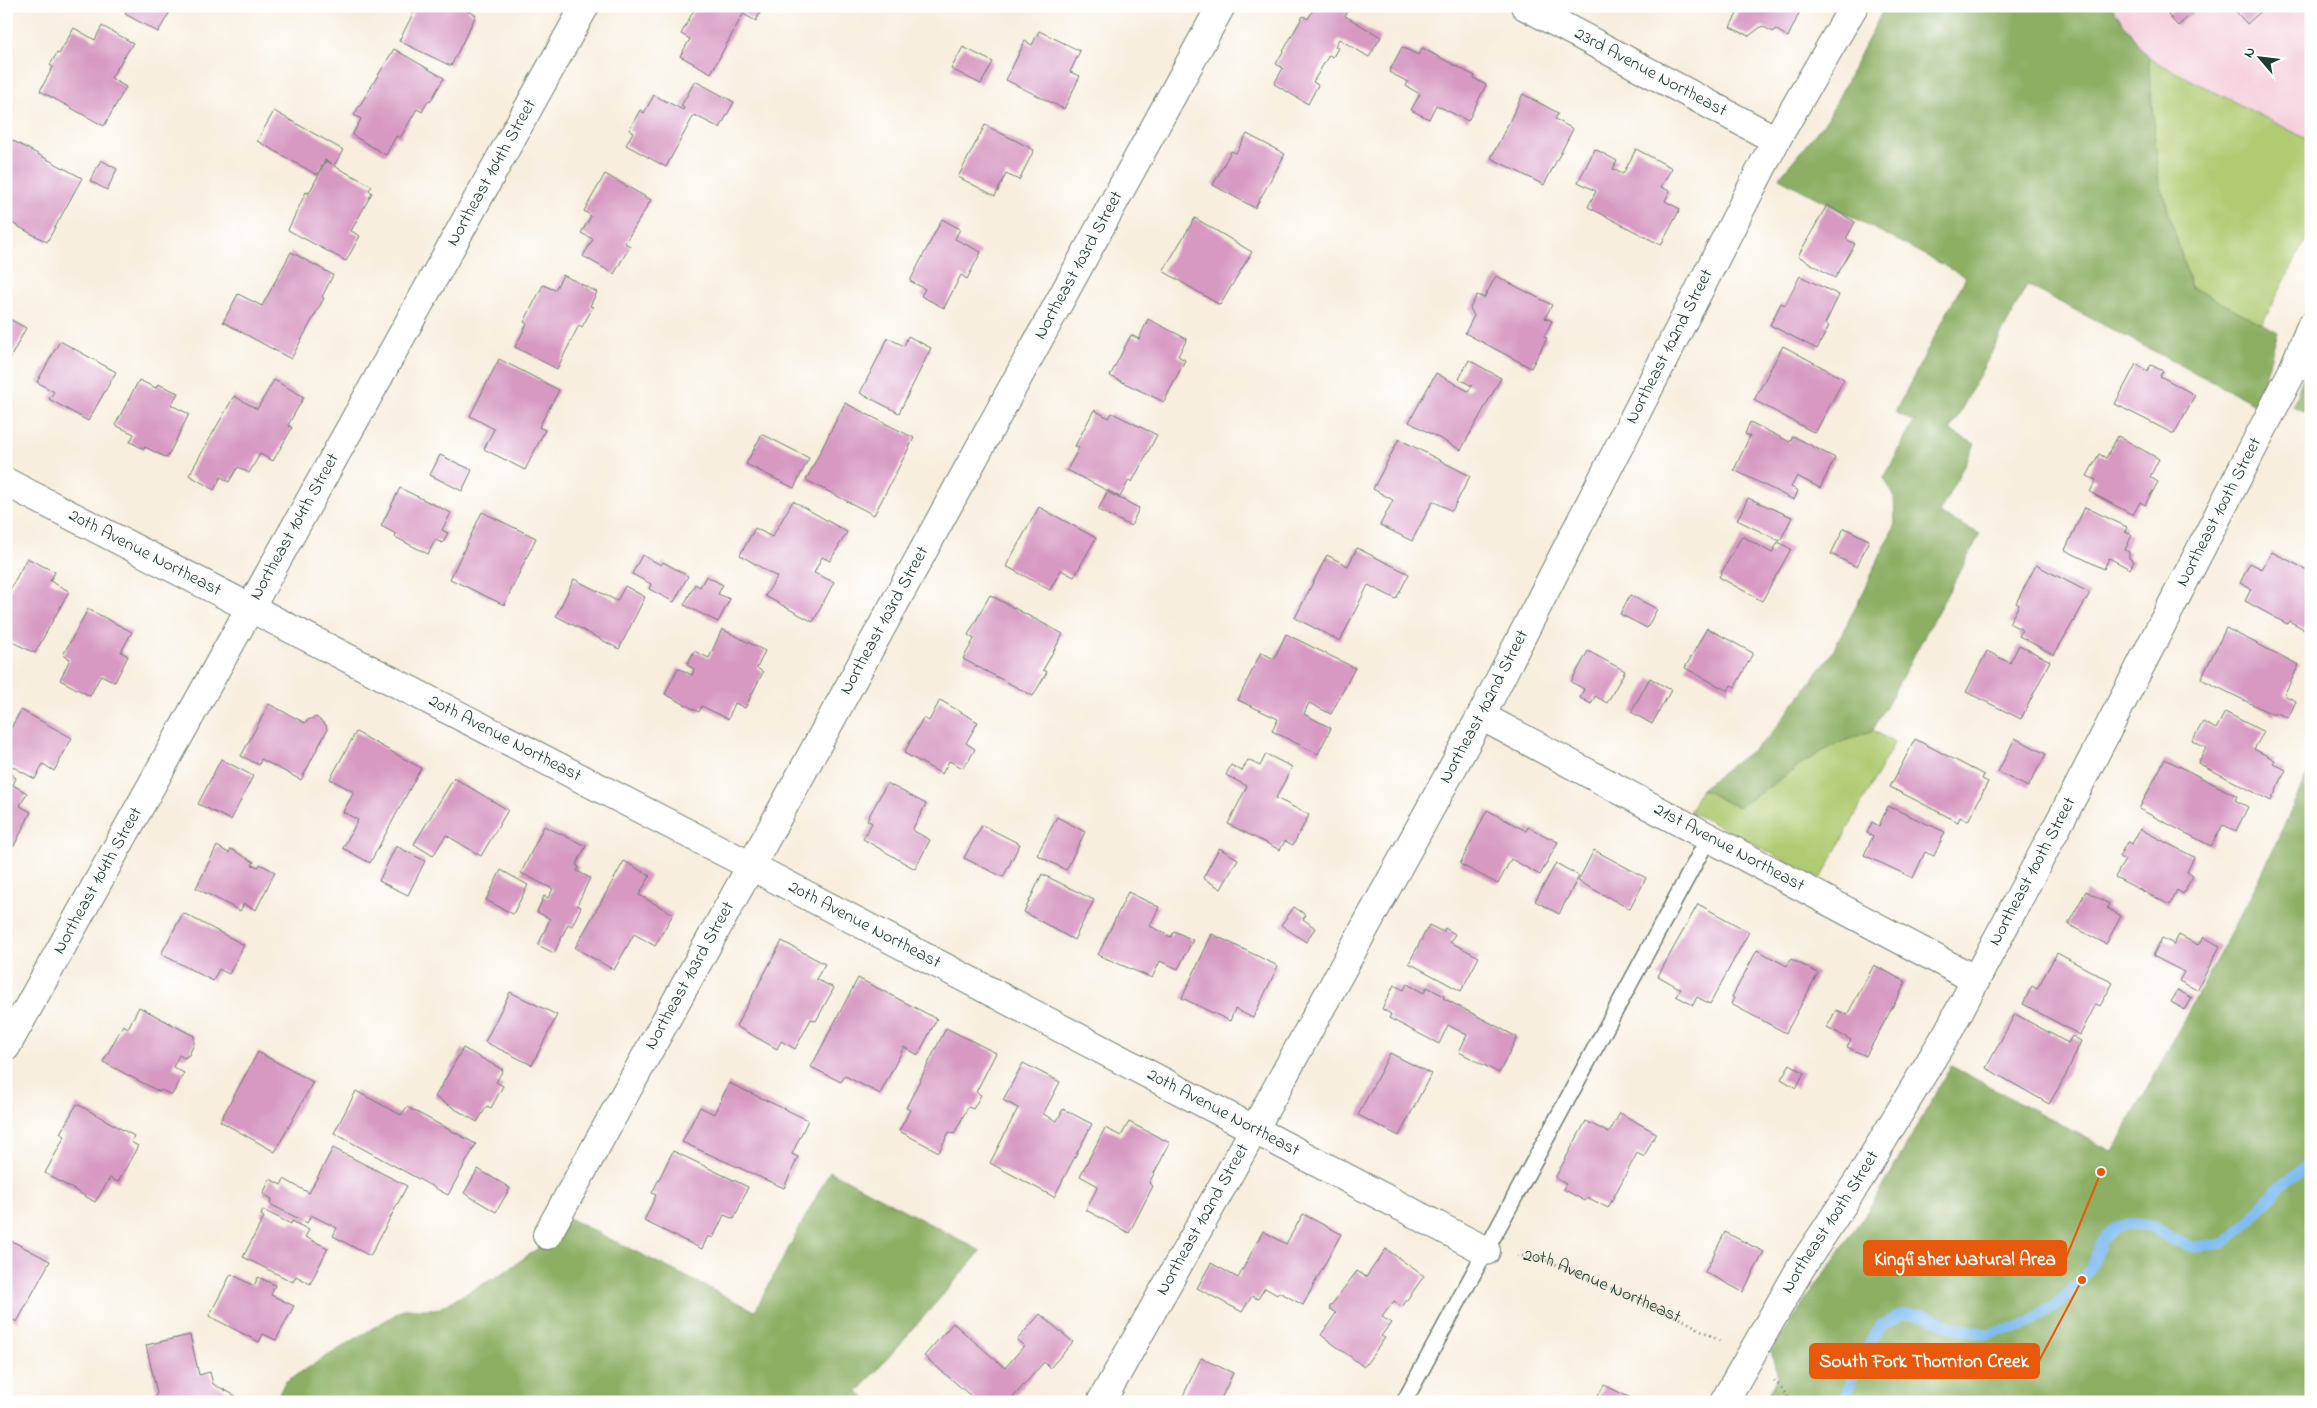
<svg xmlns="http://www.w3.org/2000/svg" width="2317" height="1408" viewBox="0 0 2317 1408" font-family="'Indie Flower',sans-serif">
<rect width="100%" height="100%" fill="#fff"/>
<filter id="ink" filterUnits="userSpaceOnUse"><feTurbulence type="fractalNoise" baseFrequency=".02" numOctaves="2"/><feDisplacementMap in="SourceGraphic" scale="10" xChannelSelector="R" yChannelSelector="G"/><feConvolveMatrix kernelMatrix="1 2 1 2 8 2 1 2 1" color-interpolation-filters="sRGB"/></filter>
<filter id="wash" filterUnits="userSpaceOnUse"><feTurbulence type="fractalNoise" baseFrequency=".0096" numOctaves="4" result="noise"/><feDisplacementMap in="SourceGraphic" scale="20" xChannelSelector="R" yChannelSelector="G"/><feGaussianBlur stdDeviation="1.12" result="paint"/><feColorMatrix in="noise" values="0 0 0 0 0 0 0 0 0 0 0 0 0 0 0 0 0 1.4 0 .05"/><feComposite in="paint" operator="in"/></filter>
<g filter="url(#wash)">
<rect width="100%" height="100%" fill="#f7eedd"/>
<!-- built -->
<polygon fill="#f5cfdb" points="2111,6 2311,6 2311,141 2148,58"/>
<!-- green -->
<g fill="#b0cb72" stroke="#688453">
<polygon points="2148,58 2311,141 2311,230 2262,324 2191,287 2158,177"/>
<path d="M1873,730L1894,743L1821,879L1690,811L1701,789L1737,807C1765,792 1789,771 1816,755C1834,744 1854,737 1873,730Z"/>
</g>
<!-- forest -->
<g fill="#8caf64" stroke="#56764c">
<path d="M1885,6H2111L2148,58L2158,177L2191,287L2278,332L2257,405L2027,285L1950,431L1975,444L1939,513L1980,534L1873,730C1854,737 1834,744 1816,755C1788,771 1765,792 1737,807L1701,789L1769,737L1830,656L1864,591L1895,524L1894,496L1884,478L1914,422L1895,412L1966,277L1779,178L1828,118Z"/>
<polygon points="2311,354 2311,415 2293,406"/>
<polygon points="2311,766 2311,1402 1765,1402 1778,1376 1771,1351 1881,1191 1951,1066 2113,1152 2258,882"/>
<polygon points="830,1171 981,1251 858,1392 869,1402 275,1402 285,1382 404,1309 438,1309 503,1273 551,1239 570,1219 755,1311"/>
</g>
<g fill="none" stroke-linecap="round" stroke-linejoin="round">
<!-- stream -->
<polyline stroke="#7dbbf0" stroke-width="11" points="1848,1402 1847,1394 1860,1357 1882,1325 1903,1314 1926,1315 1949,1326 1987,1334 2022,1326 2054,1307 2082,1280 2094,1261 2102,1240 2116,1227 2135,1224 2154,1227 2172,1240 2194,1247 2223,1244 2244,1228 2276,1190 2311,1163"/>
</g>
<g id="blocks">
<!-- building -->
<g fill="#d799c2">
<polygon points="130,6 165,6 171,10 158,32 125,14"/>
<polygon points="417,6 471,6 468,11 476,15 451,66 399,41"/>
<polygon points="696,6 763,6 756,21 743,14 711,73 680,56 690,39 681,34"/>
<polygon points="1315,6 1350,6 1345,16 1381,37 1369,57 1339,39 1335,46 1338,48 1333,57 1329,55 1313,82 1318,85 1308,104 1274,84 1283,68 1276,64 1303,16 1308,19"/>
<polygon points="1741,6 1796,6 1801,9 1788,37 1775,29 1773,32 1762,26 1749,36 1730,27"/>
<polygon points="2177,6 2200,6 2178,26 2168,15"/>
<polygon points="2231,6 2267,6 2247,24"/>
<polygon points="102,26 133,43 111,78 126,87 104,126 40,91 53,67 50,65 57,53 59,54 74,28 95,40"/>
<polygon points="1039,31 1080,51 1070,72 1080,76 1064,109 1006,80 1025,41 1032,45"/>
<polygon points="963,47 993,62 981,84 951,69"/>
<polygon points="1402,47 1418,55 1422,48 1475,76 1474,78 1486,85 1468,121 1436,105 1429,119 1411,110 1420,94 1406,86 1408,82 1389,72"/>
<polygon points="394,49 444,78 430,102 428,101 422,112 417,109 400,138 396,136 386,155 352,135 361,119 354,115"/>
<polygon points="695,81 734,102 720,128 694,115 666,167 626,145 633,132 629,130 640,110 644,113 654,95 683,110 684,108 681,106"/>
<polygon points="1523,94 1558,113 1555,119 1573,129 1544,185 1491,158"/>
<polygon points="274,111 343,150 334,166 372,186 369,190 372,193 351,231 360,236 346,261 288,230 306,192 309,193 326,161 332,164 325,160 317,175 257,141"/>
<polygon points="985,125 1034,150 1019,180 1006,174 995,196 958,177"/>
<polygon points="1247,134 1285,154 1255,208 1213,185 1231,151 1236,153"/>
<polygon points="8,138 82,178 47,242 6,220 6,142"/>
<polygon points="1595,149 1617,161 1613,169 1623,174 1636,149 1672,168 1661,187 1670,191 1665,201 1680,209 1661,245 1588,207 1596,191 1578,182"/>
<polygon points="101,160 117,169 107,190 90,181"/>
<polygon points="605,174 651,200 625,243 630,246 614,274 583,256 593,239 581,233 591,216 584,211"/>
<polygon points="1827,205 1855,222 1846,239 1855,244 1835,278 1798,256"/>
<polygon points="1195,218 1252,252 1220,305 1163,271"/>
<polygon points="942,219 960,229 955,239 981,252 967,279 961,275 944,308 921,296 925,289 910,281"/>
<polygon points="291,252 333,275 322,297 324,298 291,359 223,322 238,294 262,306"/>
<polygon points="563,275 597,292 590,306 593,307 582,327 579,325 557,369 515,347 527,324 524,322 543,285 555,290"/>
<polygon points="1496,276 1552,305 1545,318 1552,321 1544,337 1547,338 1531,368 1465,333 1474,316 1470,308 1477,295 1484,298"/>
<polygon points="1800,276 1839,295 1825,324 1829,326 1817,349 1770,325 1781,303 1785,305"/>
<polygon points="6,317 26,328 6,366"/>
<polygon points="1148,319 1187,339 1178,356 1185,360 1164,402 1110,376 1131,335 1139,339"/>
<polygon points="908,336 931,348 899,413 860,393 888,338 904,346"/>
<polygon points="60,341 116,372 88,421 49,399 54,392 37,382"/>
<polygon points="1783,346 1844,379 1815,433 1754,400"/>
<polygon points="499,359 559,390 539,427 545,430 525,470 484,449 494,429 470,416"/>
<polygon points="1469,360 1501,378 1461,450 1409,422 1436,373 1468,391 1472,386 1459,379"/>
<polygon points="2136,364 2147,371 2151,365 2163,371 2160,376 2195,395 2174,434 2115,404"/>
<polygon points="139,380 156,388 158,384 178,393 171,405 189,414 167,458 145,447 144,449 130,442 134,434 115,425"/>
<polygon points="274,380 304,397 288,425 292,428 273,461 260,454 249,473 238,467 229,482 221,477 214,490 189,475 234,396 257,409"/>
<polygon points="845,403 914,438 874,515 806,480"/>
<polygon points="1094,410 1109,418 1112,413 1157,435 1132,482 1129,480 1120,497 1067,470 1079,448 1075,446"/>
<polygon points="1750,422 1790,442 1793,436 1835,458 1820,488 1797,476 1791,487 1798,491 1794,500 1734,470 1750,436 1745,434"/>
<polygon points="762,434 809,458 794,488 746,464"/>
<polygon points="2118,436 2159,459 2150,477 2158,482 2145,505 2140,502 2133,515 2090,492 2096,480 2087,476 2099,454 2106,458"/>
<polygon points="1399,439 1470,476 1452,511 1433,501 1412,541 1380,525 1393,500 1373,489"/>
<polygon points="440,455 472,470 462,491 430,475"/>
<polygon points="400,488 451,513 442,530 448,533 443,543 435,540 428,554 395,537 396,534 381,526"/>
<polygon points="1107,492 1139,508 1131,526 1098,510"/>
<polygon points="1748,498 1792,517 1780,541 1737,520"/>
<polygon points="793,501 847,532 830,561 822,557 814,573 834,582 813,622 765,596 777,577 740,555 755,528 772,537"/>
<polygon points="1039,507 1096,538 1074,577 1061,570 1050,590 1006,566"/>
<polygon points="2085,507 2127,527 2125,532 2132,535 2125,550 2129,552 2129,558 2134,561 2130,569 2109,558 2104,569 2065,550"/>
<polygon points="482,512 536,538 504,605 450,579"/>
<polygon points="1844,528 1869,540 1857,567 1831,554"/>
<polygon points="1742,536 1772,553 1778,542 1791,549 1762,601 1719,577"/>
<polygon points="1357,548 1409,574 1396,599 1368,585 1340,641 1295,618 1327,555 1348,566"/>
<polygon points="2272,552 2311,572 2311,617 2304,629 2289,621 2287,624 2245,601 2251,589 2240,583 2250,563 2262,569"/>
<polygon points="642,555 661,565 663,562 688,576 674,602 649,589 651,584 632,574"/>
<polygon points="27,558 55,572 50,581 69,591 35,653 6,639 6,619 9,614 6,613 6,597"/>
<polygon points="2036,565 2090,593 2054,655 2019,636 2022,630 2009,623 2019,605 2016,603"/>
<polygon points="706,576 723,585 718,594 730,599 718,622 684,605 695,584 700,587"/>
<polygon points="574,579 617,601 625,586 645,597 619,649 556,616"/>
<polygon points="990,595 1063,634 1043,670 1047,672 1033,696 963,659 974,639 968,635"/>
<polygon points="1630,595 1657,609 1647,628 1620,614"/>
<polygon points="88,609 132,632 121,652 128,656 115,682 101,675 90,696 60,680 70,659 63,655"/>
<polygon points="1707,628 1753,653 1735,687 1731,685 1728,691 1685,668"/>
<polygon points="2226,628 2299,665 2284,695 2296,701 2288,718 2275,712 2274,715 2201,679"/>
<polygon points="722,629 765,651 757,668 763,672 745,708 735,703 728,719 702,706 699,712 665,694 678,668 692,675 694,669 687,665 694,651 709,658"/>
<polygon points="1286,634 1355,668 1331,714 1309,703 1304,714 1331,728 1318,754 1272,731 1278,719 1238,700 1261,652 1274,659"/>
<polygon points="2019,645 2050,661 2021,719 1966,692 1987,651 2010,663"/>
<polygon points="1588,651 1625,671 1607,703 1595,696 1591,704 1580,698 1584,689 1571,682"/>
<polygon points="1650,678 1671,690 1652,724 1631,712"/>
<polygon points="940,700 978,722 966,743 975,749 968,762 966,762 963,768 949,761 942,774 904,753 923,718 929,721"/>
<polygon points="269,704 305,723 308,720 316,717 326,725 327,730 301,780 261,759 259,765 241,756"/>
<polygon points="21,710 72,738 54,771 43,764 35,779 6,763 6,737"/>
<polygon points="2225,712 2264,732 2254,749 2275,760 2273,763 2286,770 2271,801 2198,763 2206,748 2192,741 2203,722 2216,729"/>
<polygon points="356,732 421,768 370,863 343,848 358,820 343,812 354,792 330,779"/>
<polygon points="2015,738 2046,754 2028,787 1998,772"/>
<polygon points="1915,739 1984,775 1982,779 1988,782 1968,821 1960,817 1958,822 1890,787"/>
<polygon points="1266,754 1292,767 1276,798 1309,815 1293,845 1285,841 1280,850 1228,824 1247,786 1226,775 1231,765 1242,771 1248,760 1260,766"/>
<polygon points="221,759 253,776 231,820 198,804"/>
<polygon points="2165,759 2237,796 2235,800 2248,807 2236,831 2223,825 2211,846 2139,809"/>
<polygon points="6,772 16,778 13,785 27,793 20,806 31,812 14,846 6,842"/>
<polygon points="454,778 508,810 481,856 446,835 433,856 414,844"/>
<polygon points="887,783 926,804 912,830 930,840 915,869 863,839 872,823 867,820"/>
<polygon points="1888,806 1945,832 1934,856 1925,852 1913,878 1864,855 1873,836 1867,833 1872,822 1879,826"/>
<polygon points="1487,810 1526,831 1528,827 1558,842 1540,875 1511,859 1498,884 1460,864"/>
<polygon points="1057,817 1085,832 1066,870 1037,855"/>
<polygon points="982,825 1020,844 1003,877 964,858"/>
<polygon points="544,826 586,846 576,865 579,867 577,871 590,878 577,905 581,907 572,926 568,924 554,953 538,945 550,919 537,912 544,896 548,898 553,889 521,873"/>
<polygon points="2140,829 2194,857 2187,872 2193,876 2183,894 2177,890 2170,905 2115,877 2125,860 2119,857 2127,842 2132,844"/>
<polygon points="217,846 229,853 231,849 254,862 252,865 259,867 260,864 275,872 256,910 244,904 240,911 196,888"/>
<polygon points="396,846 425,861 408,895 379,881"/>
<polygon points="1219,848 1238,859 1221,889 1203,878"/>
<polygon points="1594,850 1646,878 1630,909 1578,881"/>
<polygon points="624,861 650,876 639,895 673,914 655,946 634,934 614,970 575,948"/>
<polygon points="1556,863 1579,876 1559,914 1535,901"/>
<polygon points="501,870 528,885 513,914 486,900"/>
<polygon points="1042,874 1094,900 1074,940 1024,912"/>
<polygon points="2086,891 2109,904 2107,908 2121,916 2106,944 2068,924"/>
<polygon points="1128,892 1159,907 1150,926 1171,937 1174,931 1193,940 1178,969 1160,961 1152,978 1098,955"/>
<polygon points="1698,904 1749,932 1710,1004 1697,997 1693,1005 1676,996 1681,989 1658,976"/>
<polygon points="1294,907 1306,915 1303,919 1315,928 1306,942 1281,925"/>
<polygon points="183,913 244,945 229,974 219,969 213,981 161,954"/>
<polygon points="1429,925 1443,932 1445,928 1455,934 1450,942 1479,957 1461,991 1409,963"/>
<polygon points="1212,934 1278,966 1253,1018 1235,1009 1230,1021 1182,998"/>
<polygon points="2179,935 2198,945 2203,937 2220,946 2197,990 2179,981 2184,972 2153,956 2162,938 2174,944"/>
<polygon points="782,941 825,964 816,979 834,988 816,1021 811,1019 795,1049 781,1041 777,1049 736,1026"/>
<polygon points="1757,950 1787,966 1791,959 1818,973 1786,1033 1731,1004 1734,998 1732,997"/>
<polygon points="2057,953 2113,983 2100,1006 2096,1004 2080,1035 2023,1004 2032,986 2037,989"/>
<polygon points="1874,965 1906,982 1866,1056 1847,1047 1851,1040 1827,1027 1836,1010 1847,1015"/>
<polygon points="858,978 937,1019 918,1055 904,1047 880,1094 845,1076 841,1082 811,1067"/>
<polygon points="1407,984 1424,993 1427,987 1444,996 1443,998 1517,1037 1499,1073 1459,1052 1467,1035 1448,1025 1439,1044 1389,1018 1391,1014 1382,1009 1394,985 1404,990"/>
<polygon points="2178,990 2192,998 2185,1010 2171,1002"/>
<polygon points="510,992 557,1015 532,1065 485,1042"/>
<polygon points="139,1007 194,1036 194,1044 189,1055 184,1058 179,1055 173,1067 184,1073 172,1095 161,1090 160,1092 103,1062 123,1025 128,1028"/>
<polygon points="2015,1014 2068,1043 2072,1036 2081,1041 2065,1077 2049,1104 1986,1068"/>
<polygon points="946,1028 996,1053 976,1092 981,1095 973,1109 968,1107 954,1134 949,1132 939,1152 899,1131 910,1110 906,1108"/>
<polygon points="463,1048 503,1070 496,1082 503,1086 491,1108 487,1106 477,1122 435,1097"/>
<polygon points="258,1052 313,1082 275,1152 220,1121"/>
<polygon points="1390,1053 1431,1074 1399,1136 1358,1115"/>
<polygon points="1023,1063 1060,1082 1043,1114 1057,1121 1063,1109 1092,1124 1054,1197 990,1163 1018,1108 1003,1100"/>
<polygon points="1790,1064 1804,1073 1796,1088 1781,1079"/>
<polygon points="729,1083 808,1120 792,1154 798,1157 784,1188 682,1142 700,1107 714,1114"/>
<polygon points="356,1091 401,1115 407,1107 476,1144 448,1195 334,1133"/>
<polygon points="77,1104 134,1136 131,1142 138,1146 118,1182 110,1178 95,1202 45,1173 65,1136 60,1133"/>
<polygon points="1620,1113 1656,1133 1644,1157 1637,1153 1608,1208 1587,1197 1585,1201 1563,1189 1566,1184 1555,1178 1586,1121 1609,1133"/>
<polygon points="1129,1122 1170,1143 1149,1183 1153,1186 1129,1233 1086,1210 1098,1186 1080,1176 1105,1128 1121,1136"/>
<polygon points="333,1148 407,1186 370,1256 333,1236 337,1228 311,1215 307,1223 270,1204 272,1199 263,1194 270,1179 281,1185 284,1179 309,1193"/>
<polygon points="673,1151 748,1187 734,1219 724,1215 713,1238 708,1236 702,1249 644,1221 656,1195 652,1193"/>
<polygon points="478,1169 510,1188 496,1212 464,1193"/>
<polygon points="263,1210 291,1224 292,1221 309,1230 305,1237 328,1248 310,1284 296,1276 293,1282 243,1257 264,1217 261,1215"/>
<polygon points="1303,1214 1341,1234 1303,1305 1279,1292 1277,1295 1265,1288 1258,1299 1252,1296 1242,1312 1197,1288 1211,1263 1238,1278 1263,1231 1286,1244"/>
<polygon points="1725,1232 1764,1252 1743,1292 1705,1272"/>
<polygon points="6,1238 50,1261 17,1322 6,1316"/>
<polygon points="1386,1249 1424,1276 1402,1307 1394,1301 1382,1317 1391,1323 1381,1336 1385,1338 1364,1367 1321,1335 1336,1313 1329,1308 1357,1271 1366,1277"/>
<polygon points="231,1274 254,1286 258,1277 275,1285 271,1295 294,1306 276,1340 263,1334 259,1342 209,1316"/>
<polygon points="1040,1314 1073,1342 1050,1368 1044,1362 1009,1402 978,1402 924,1356 953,1323 1005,1368 1024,1346 1017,1340"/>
<polygon points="190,1335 199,1375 210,1372 213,1384 236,1396 233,1402 152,1402 157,1393 146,1345"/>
<polygon points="1201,1358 1233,1373 1221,1399 1227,1402 1180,1402"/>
<polygon points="1604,1385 1639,1402 1595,1402"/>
</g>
</g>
</g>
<g filter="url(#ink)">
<use href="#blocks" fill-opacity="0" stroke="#6b7b6f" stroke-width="1"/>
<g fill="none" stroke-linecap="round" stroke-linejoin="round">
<!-- lane casing -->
<g stroke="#6b7b6f" stroke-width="18">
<polyline id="lane" points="1404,1402 1709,837"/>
</g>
<!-- street casing -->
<g stroke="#6b7b6f" stroke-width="30">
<g id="street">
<path id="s2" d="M1525,6L1776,140"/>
<path id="s3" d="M6,482L751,866L1486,1251"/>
<path id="s4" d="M1481,716L1976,980"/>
<path id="s5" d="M6,1047L585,6"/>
<path id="s6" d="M547,1235L751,866L1221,6"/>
<path id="s7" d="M1101,1402L1255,1128L1481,716L1776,140L1854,6"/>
<path id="s8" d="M1724,1402L1800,1269L1860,1178L1948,1032L2077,789L2292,372L2311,326"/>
</g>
</g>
<!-- path -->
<g stroke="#6b7b6f" stroke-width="3" stroke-dasharray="1 4" stroke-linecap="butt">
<path id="s1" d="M1517,1255L1544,1259L1685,1321L1720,1341"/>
<polyline points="1774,1381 1779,1385 1791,1402"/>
</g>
<!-- lane -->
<use href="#lane" stroke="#fff" stroke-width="15"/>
<!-- street -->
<use href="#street" stroke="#fff" stroke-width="28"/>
</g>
</g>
<g text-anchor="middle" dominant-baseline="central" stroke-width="5" stroke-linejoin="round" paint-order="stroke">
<!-- street labels -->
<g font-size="18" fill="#1f3d34" stroke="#fff">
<text stroke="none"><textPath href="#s2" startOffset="142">23rd Avenue Northeast</textPath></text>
<text stroke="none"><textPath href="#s5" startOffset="1000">Northeast 104th Street</textPath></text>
<text stroke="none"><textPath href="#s6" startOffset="1106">Northeast 103rd Street</textPath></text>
<text stroke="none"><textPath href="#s7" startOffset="1199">Northeast 102nd Street</textPath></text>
<text stroke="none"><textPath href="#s8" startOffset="1019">Northeast 100th Street</textPath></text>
<text stroke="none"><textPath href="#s5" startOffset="595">Northeast 104th Street</textPath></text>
<text stroke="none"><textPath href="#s3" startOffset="156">20th Avenue Northeast</textPath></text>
<text stroke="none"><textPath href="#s6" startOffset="701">Northeast 103rd Street</textPath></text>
<text stroke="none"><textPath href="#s7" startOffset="794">Northeast 102nd Street</textPath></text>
<text stroke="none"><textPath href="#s3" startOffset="561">20th Avenue Northeast</textPath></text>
<text stroke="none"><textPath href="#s4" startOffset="281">21st Avenue Northeast</textPath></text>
<text stroke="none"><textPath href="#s8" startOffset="614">Northeast 100th Street</textPath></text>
<text stroke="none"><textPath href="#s5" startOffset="190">Northeast 104th Street</textPath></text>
<text stroke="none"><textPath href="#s3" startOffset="966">20th Avenue Northeast</textPath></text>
<text stroke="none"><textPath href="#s6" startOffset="296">Northeast 103rd Street</textPath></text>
<text stroke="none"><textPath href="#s3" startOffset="1371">20th Avenue Northeast</textPath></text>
<text stroke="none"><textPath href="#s7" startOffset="209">Northeast 102nd Street</textPath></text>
<text stroke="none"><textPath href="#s8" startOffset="209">Northeast 100th Street</textPath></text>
<text stroke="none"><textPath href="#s1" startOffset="91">20th Avenue Northeast</textPath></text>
</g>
</g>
<!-- callouts -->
<path fill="none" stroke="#e8590c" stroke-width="2" d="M2101 1172L2066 1258M2082 1280L2039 1361"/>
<g fill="#e8590c" stroke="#fff" stroke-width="2">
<circle cx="2101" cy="1172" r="5"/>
<circle cx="2082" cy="1280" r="5"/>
</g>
<g fill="#e8590c" stroke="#e8590c" stroke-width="2">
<rect x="1864" y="1241" width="202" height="34" rx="5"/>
<rect x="1810" y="1344" width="229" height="34" rx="5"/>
</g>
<g font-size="19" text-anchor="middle" font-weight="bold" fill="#fff">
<text x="1965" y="1265">Kingfisher Natural Area</text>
<text x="1924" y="1367">South Fork Thornton Creek</text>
</g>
<!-- margin -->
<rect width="2317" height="1408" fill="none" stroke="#fff" stroke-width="25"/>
<!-- north arrow -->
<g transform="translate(2260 58) rotate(298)" stroke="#ffffff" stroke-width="4" paint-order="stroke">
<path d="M0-4L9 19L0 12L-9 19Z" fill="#1f3d34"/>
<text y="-8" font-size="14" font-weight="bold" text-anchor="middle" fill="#1f3d34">N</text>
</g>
</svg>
